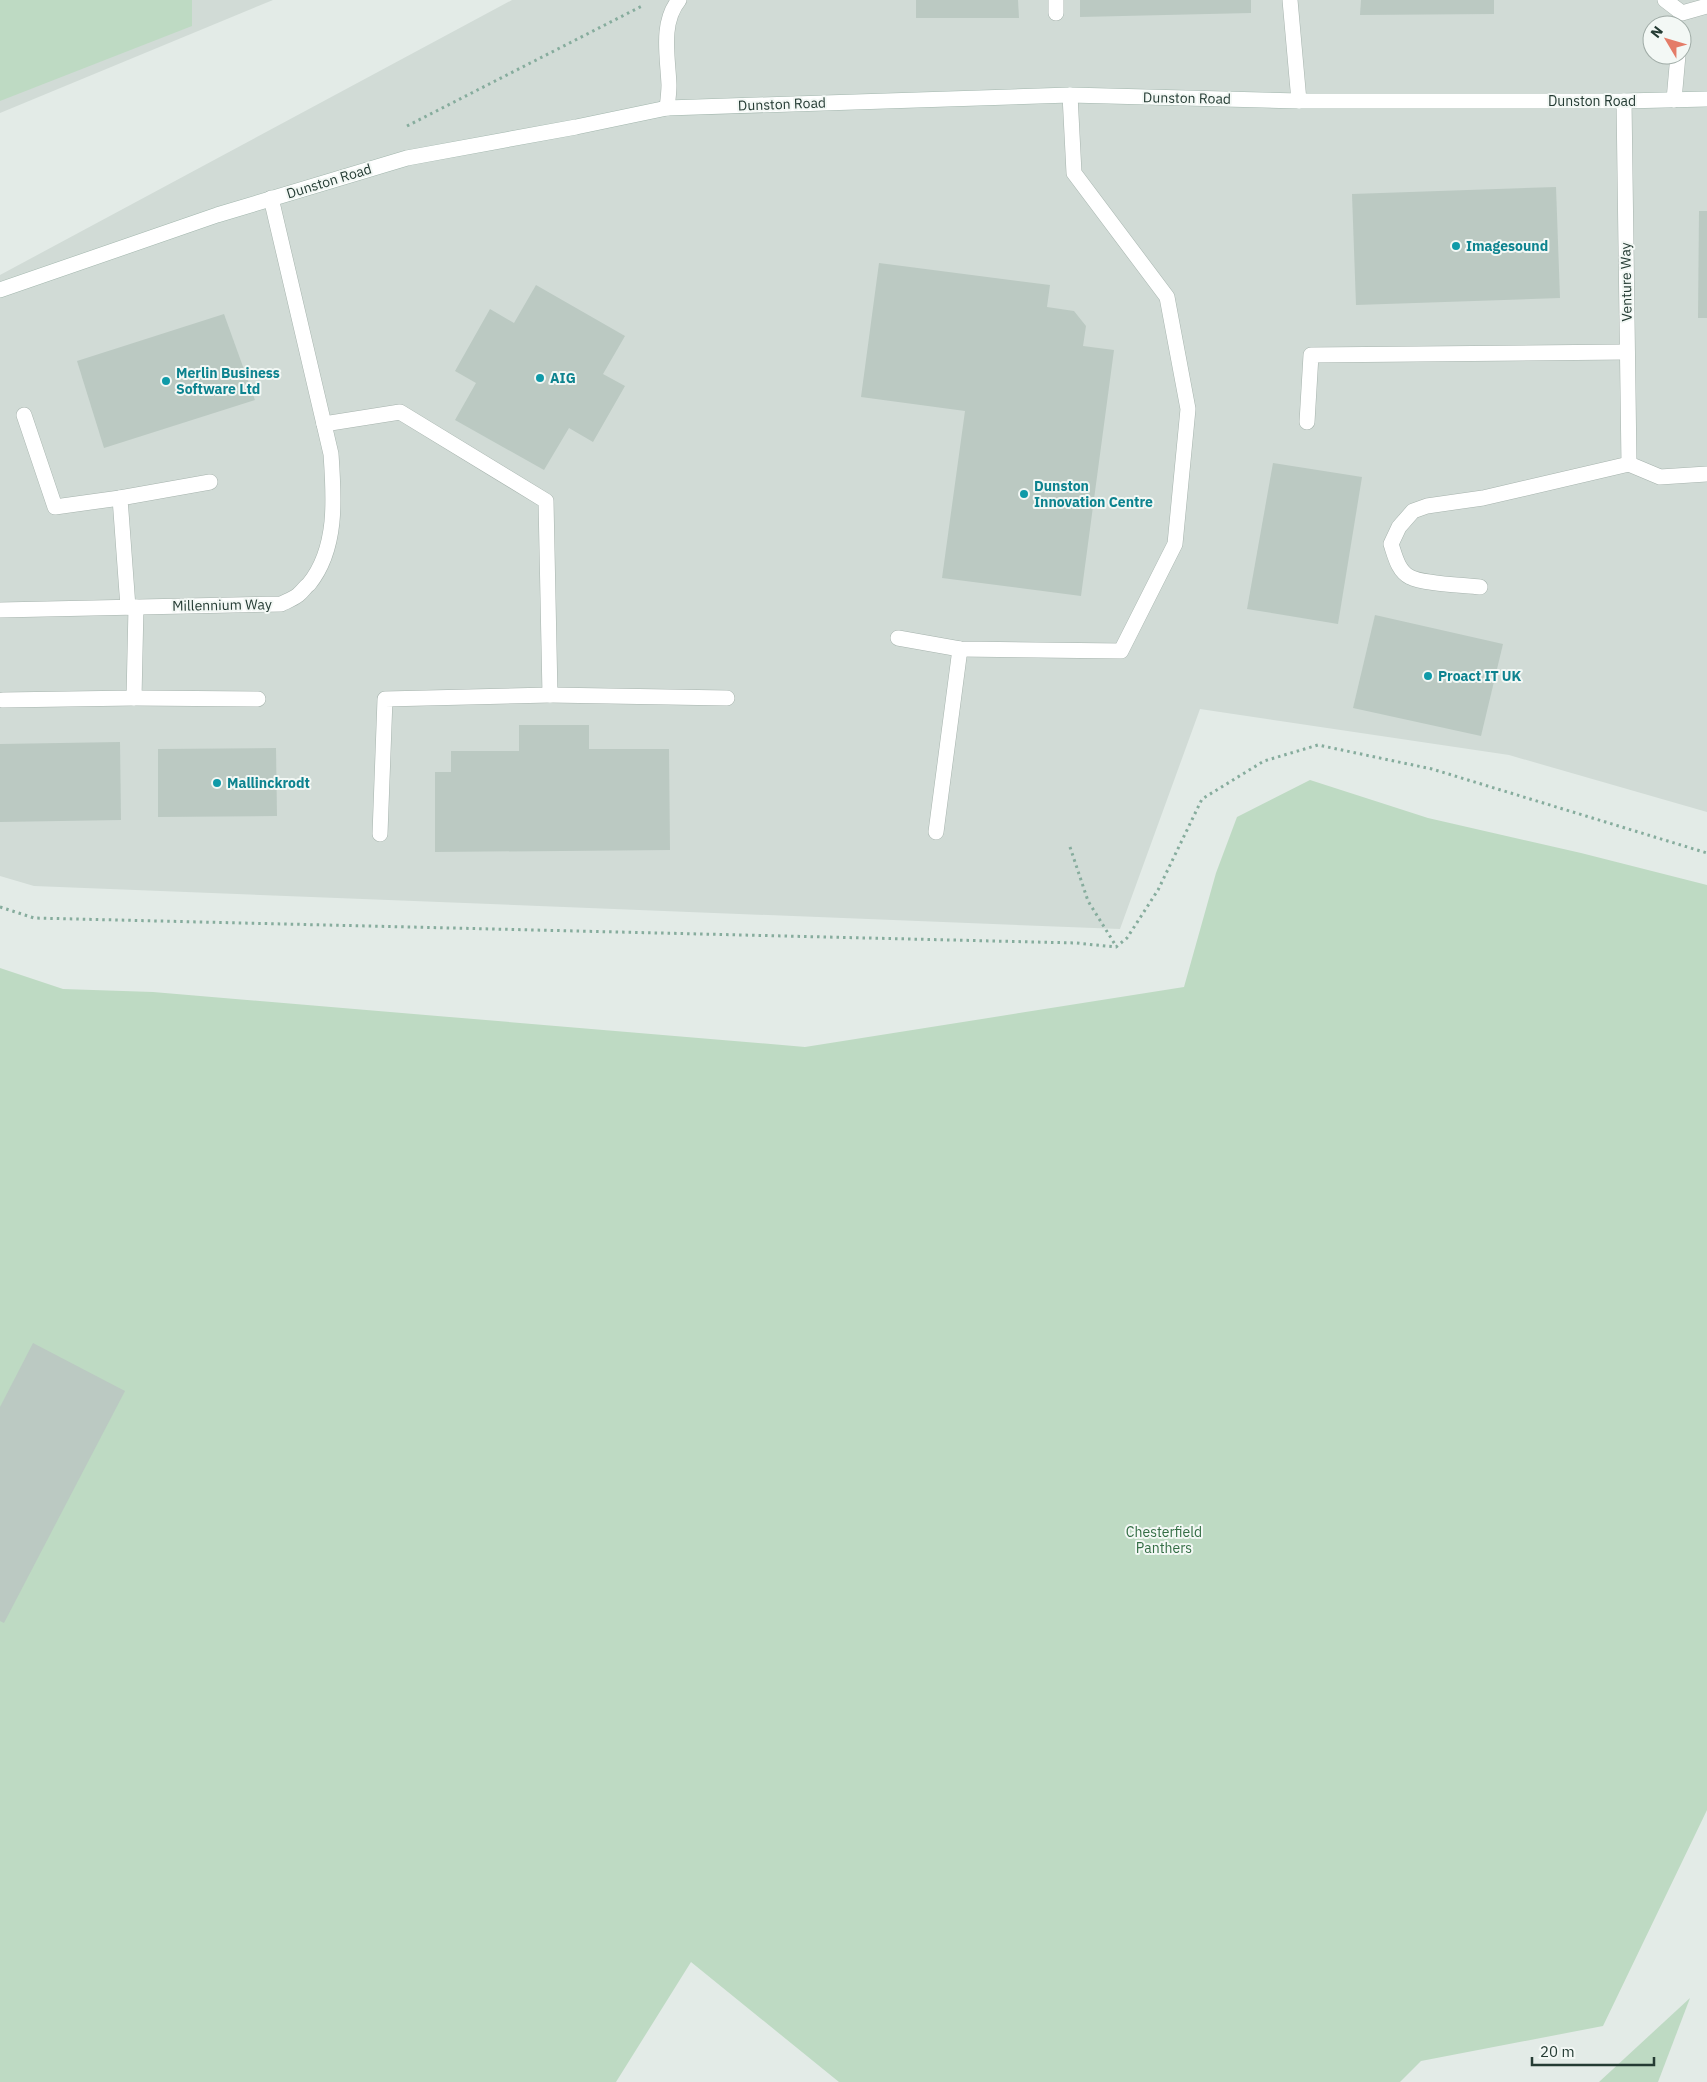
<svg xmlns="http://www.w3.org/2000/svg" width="1707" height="2082" viewBox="0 0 1707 2082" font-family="'IBM Plex Sans',sans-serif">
<rect width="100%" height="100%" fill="#e3ebe7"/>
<!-- built -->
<g fill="#d1dbd6" fill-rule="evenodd">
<polygon points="0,0 273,0 0,113"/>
<path d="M512,0H1707V812L1509,755L1200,709L1120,929L34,886L0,876V275ZM1652,25H1682V55H1652Z"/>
</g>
<!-- green -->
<g fill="#bedac3">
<polygon points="0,0 192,0 192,26 0,101"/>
<polygon points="1310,780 1428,818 1581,853 1707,885 1707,1810 1603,2026 1421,2061 1400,2082 839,2082 691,1962 616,2082 0,2082 0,968 63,989 153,992 805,1047 1184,987 1216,873 1237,817"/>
<polygon points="1690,1998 1658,2082 1599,2082"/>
</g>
<!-- building -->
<g fill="#bbc9c2">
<polygon points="916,0 1018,0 1019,18 916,18"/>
<polygon points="1080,0 1251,0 1251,13 1080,17"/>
<polygon points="1361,0 1494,0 1494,14 1360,15"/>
<polygon points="1556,187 1560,298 1356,305 1352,194"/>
<polygon points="1699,211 1707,211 1707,318 1698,318"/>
<polygon points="879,263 1050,285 1047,307 1074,311 1086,326 1083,346 1114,350 1081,596 942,578 965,411 861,397"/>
<polygon points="536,285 625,336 603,374 625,386 593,442 569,428 544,470 455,420 476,383 455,371 490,309 514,323"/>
<polygon points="224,314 255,400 104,448 77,361"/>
<polygon points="1273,463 1362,477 1338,624 1247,609"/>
<polygon points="1375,615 1503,644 1481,736 1353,708"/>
<polygon points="519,725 589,725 589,749 669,749 670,850 435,852 435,772 451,772 451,751 519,751"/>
<polygon points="120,742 121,820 0,822 0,744"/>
<polygon points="276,748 277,816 158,817 158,749"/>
<polygon points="33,1343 125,1391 4,1623 0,1621 0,1407"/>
</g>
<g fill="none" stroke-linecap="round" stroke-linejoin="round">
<!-- lane casing -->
<g stroke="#a6b3ad" stroke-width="16">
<g id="lane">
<polyline points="1056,0 1056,13"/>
<polyline points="24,415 55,507 120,498"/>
<polyline points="1307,422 1311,355 1627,352"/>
<polyline points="324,424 400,412 546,501 550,695 385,699 380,834"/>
<path d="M1480,587C1464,585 1423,584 1410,577C1398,571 1395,556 1391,544L1399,527L1413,511L1427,506L1483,498L1629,464L1660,477L1707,474"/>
<polyline points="128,607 120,498 210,482"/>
<polyline points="550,695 727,698"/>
<polyline points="134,698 258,699"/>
<polyline points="3,700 134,698 136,607"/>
<polyline points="936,832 960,649"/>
</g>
</g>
<!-- street casing -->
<g stroke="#a6b3ad" stroke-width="16">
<g id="street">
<polyline points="1290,0 1299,101"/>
<polyline points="1665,0 1682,13 1707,6"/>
<polyline points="1674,100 1678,55"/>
<polyline points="1624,101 1629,464"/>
<path d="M667,108C668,100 669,92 669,85C668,58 660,23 679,0"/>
<path d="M0,610L281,604C287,601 293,599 298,595C302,592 305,587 309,584C338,548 334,497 331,454L271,198"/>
<polyline points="898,638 960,649 1121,651 1175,544 1188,409 1167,297 1074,173 1070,95"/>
</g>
</g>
<!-- secondary casing -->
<g stroke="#a2b6ad" stroke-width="16">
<polyline id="secondary" points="0,290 217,215 407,158 576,127 667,108 1070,95 1299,101 1624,101 1707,99"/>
</g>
<!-- path -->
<g stroke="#86ac9d" stroke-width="3" stroke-dasharray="2.5 4" stroke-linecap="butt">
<polyline points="407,126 642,6"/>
<polyline points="1070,847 1088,901 1116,946"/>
<polyline points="0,907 34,918 1076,943 1116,947 1127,938 1158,890 1202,799 1264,761 1318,745 1432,769 1707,853"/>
</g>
<!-- lane -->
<use href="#lane" stroke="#fff" stroke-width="15"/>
<!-- street -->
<use href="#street" stroke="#fff" stroke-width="15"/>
<!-- secondary -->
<use href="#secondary" stroke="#fff" stroke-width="15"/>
</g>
<!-- markers -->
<g fill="#0f9aa8" stroke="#f3f8f5" stroke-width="2">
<circle cx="1456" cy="246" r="5"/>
<circle cx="540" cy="378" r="5"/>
<circle cx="166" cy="381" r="5"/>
<circle cx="1024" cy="494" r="5"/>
<circle cx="1428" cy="676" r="5"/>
<circle cx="217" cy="783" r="5"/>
</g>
<g text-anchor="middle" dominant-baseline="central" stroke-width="4" stroke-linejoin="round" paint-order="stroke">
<!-- street labels -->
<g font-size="14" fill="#243b33" stroke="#f3f8f5">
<text transform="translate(1187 98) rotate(1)">Dunston Road</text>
<text x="1592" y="101">Dunston Road</text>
<text transform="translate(782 104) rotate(-2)">Dunston Road</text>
<text transform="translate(329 181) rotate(-17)">Dunston Road</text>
<text transform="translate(1626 282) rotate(-91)">Venture Way</text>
<text transform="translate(222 605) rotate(-1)">Millennium Way</text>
</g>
<!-- culture labels -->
<g font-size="14" font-weight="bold" fill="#0d838f" stroke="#f3f8f5" text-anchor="start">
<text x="1466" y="246">Imagesound</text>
<text x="176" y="373">Merlin Business<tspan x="176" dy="16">Software Ltd</tspan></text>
<text x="550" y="378">AIG</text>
<text x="1034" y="486">Dunston<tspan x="1034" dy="16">Innovation Centre</tspan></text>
<text x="1438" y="676">Proact IT UK</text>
<text x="227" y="783">Mallinckrodt</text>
</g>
<!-- park labels -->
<g font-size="14" fill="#336d44" stroke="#f3f8f5">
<text x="1164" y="1532">Chesterfield<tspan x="1164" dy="16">Panthers</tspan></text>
</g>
</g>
<!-- north arrow -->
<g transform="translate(1667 40) rotate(308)"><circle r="24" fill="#f3f8f5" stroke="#a0aca7"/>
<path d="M0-4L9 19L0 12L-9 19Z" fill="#e47c68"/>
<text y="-8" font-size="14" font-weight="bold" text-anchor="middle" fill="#243b33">N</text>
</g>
<!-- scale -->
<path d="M1532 2057v8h122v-8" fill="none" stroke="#243b33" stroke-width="2.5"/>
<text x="1540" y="2057" font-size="15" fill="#243b33" stroke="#f3f8f5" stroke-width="4" paint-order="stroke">20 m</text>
</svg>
